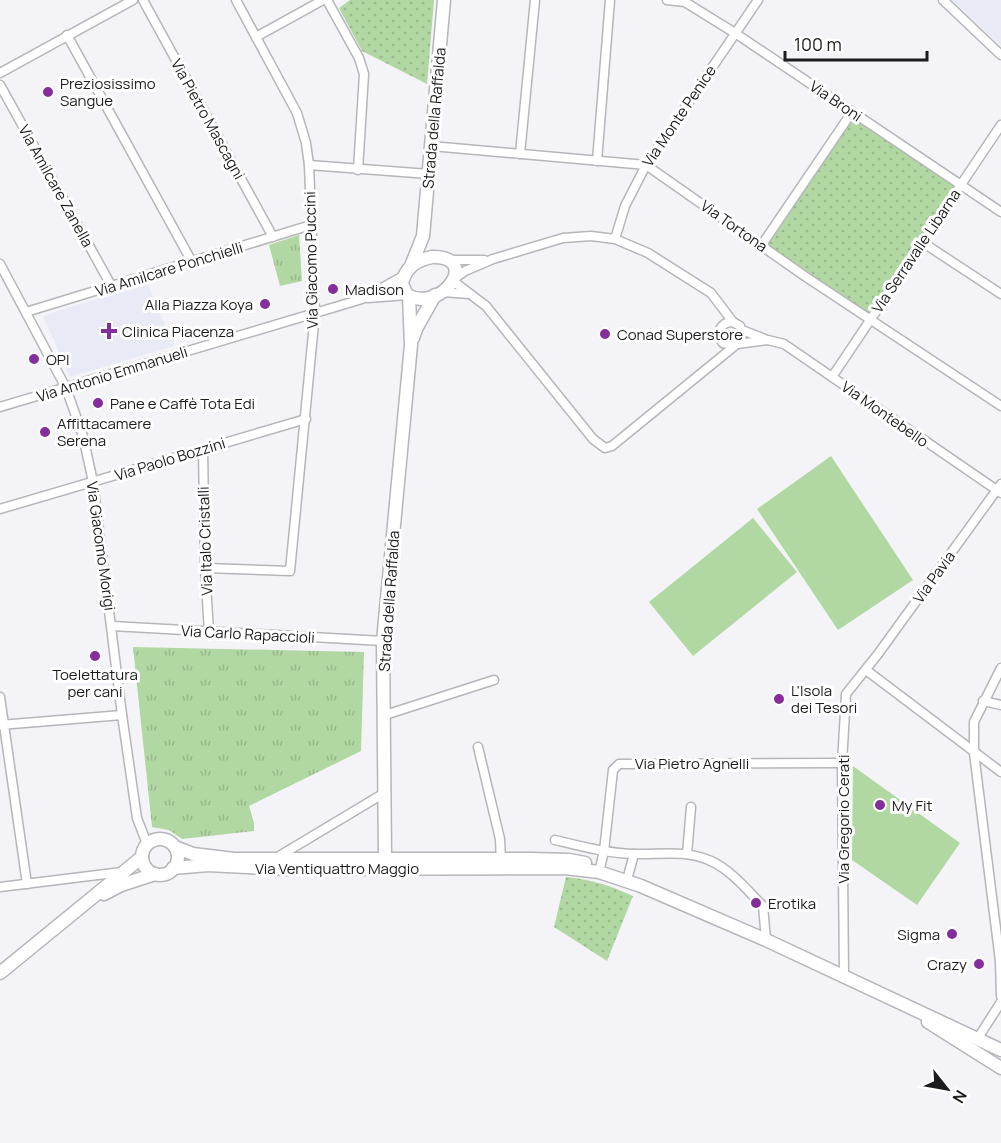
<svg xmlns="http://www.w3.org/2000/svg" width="1001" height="1143" viewBox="0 0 1001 1143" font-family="Manrope,sans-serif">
<defs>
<pattern id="grass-tufts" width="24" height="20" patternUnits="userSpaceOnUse" patternTransform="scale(1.5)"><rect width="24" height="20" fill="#b1d7a2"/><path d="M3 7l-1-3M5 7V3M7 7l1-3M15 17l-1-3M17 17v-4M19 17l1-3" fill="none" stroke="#98b88b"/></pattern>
<pattern id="park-dots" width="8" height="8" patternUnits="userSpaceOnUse" patternTransform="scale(1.5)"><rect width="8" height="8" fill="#b1d7a2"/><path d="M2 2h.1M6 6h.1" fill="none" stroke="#98b88b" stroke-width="1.8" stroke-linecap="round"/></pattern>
</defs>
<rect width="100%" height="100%" fill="#f4f4f8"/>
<!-- built -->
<g fill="#e8eaf5">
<polygon points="952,0 1001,0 1001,46"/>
<polygon points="147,282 174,346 70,377 43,316"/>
</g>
<!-- grass -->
<g fill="url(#grass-tufts)">
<polygon points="299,235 302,281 280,286 269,245"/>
<polygon points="133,647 364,652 361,751 249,806 254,823 254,831 182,839 169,830 152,827"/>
</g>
<!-- park -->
<g fill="url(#park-dots)">
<polygon points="350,0 434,0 427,84 362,51 339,8"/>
<polygon points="854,117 955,187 870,314 768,245"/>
<path d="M566,877C590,879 611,886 633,896L607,961L554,927Z"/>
</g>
<!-- pitch -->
<g fill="#b1d7a2">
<polygon points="831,456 913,580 838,630 757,509"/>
<polygon points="753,518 797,572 693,656 649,602"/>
<polygon points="853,766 960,843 917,905 852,860"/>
</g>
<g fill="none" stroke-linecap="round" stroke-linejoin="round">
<!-- street casing -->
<g stroke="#b5b6b9" stroke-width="11">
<g id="street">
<polyline points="143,0 273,237"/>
<polyline points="327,0 359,58 364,74 358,170"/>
<polyline points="667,0 685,2 735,33 1001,212"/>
<polyline points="943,0 1001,55"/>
<polyline points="67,35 192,262"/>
<polyline points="256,37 323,0"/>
<polyline points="0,73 133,0"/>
<polyline points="0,85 112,287"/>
<polyline points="431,146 646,165 806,277 1001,406"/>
<polyline points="520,154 535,0"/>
<polyline points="597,161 610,0"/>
<polyline points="309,165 429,174"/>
<polyline points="615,239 625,206 646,165 758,0"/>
<polyline points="922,242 1001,294"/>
<polyline points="761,246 852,112"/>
<polyline points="448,260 484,260"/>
<polyline points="0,264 66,388 83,436 93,482 122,715 137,818 147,844"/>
<polyline points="455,278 465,271 493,259 563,238 591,236 615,239 648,253 711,293 733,322"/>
<path d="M453,281L486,306L593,439L605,448L612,446L737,344L742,334L740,326L733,322C720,322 715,334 723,343L734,345"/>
<polyline points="443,292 469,294"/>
<polyline points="368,298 407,295"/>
<polyline points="26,312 311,225"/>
<polyline points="742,330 765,339"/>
<polyline points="737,344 768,340 784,344 1001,493"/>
<polyline points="832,377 1001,125"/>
<polyline points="0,407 362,299 405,275"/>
<polyline points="203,450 205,568 209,632"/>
<polyline points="0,509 306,419"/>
<polyline points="205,568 290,571 315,313 309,165 306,143 297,113 236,0"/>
<polyline points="112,626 383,641"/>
<polyline points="1001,668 974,722 974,753 1000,961 1001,996"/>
<polyline points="866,670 1001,772"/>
<polyline points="0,697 27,884"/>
<polyline points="983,701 1001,705"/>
<polyline points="385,715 494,680"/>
<polyline points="0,725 122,715"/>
<polyline points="478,747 500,839 501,862"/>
<path d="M555,840C580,846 606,853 633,854C659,855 685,849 711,861C731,870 748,891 763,906L766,940"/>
<polyline points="687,854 691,807"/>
<polyline points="276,858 386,792"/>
<polyline points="599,872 604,851 613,770 619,764 842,763"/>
<polyline points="627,880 634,854"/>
<polyline points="0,887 122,872"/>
<polyline points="844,976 842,763 846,694 878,654 1001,484"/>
<polyline points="978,1038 1001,1002"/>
</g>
</g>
<!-- secondary casing -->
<g stroke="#b5b6b9" stroke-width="15">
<g id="secondary">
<path d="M432,257C482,256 442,314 407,295L402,284C405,267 417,260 432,257Z"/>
<polyline points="411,266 423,236 444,0"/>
<polyline points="413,338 417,327 435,295"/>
<circle cx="160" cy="857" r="18"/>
<polyline points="175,847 193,854 234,859 531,859 569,860 585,863"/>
<polyline points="385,858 383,641 411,345 409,296"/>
<polyline points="173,868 208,865 286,869 565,868 599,872 641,886 766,940 1001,1050"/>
<polyline points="104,894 121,885 155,874"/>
<polyline points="0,973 142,857"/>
<polyline points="928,1022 1001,1068"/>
</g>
</g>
<!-- street -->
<use href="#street" stroke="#fff" stroke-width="8"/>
<!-- secondary -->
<use href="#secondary" stroke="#fff" stroke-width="12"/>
</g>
<!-- markers -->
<g fill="#842e9b" stroke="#fff" stroke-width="2">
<circle cx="48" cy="92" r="6"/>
<circle cx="333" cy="289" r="6"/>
<circle cx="265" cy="304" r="6"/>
<path d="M106 322h6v6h6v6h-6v6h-6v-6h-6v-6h6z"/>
<circle cx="605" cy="334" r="6"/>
<circle cx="34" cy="359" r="6"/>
<circle cx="98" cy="403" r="6"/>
<circle cx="45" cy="432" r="6"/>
<circle cx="95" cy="656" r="6"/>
<circle cx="779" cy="699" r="6"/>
<circle cx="880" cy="805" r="6"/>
<circle cx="756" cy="903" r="6"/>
<circle cx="952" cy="934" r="6"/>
<circle cx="979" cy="964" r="6"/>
</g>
<g text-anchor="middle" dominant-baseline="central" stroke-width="6" stroke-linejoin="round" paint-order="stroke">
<!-- poi labels -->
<g font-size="15" fill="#1c1c1e" stroke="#fff" text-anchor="start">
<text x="60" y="83">Preziosissimo<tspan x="60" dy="17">Sangue</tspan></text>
<text x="345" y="289">Madison</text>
<text x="253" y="304" text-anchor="end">Alla Piazza Koya</text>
<text x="122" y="331">Clinica Piacenza</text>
<text x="617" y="334">Conad Superstore</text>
<text x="46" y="359">OPI</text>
<text x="110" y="403">Pane e Caffè Tota Edi</text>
<text x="57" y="423">Affittacamere<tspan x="57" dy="17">Serena</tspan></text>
<text x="95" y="674" text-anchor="middle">Toelettatura<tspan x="95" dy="17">per cani</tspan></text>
<text x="791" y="690">L'Isola<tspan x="791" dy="17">dei Tesori</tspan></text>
<text x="892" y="805">My Fit</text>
<text x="768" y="903">Erotika</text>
<text x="940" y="934" text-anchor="end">Sigma</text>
<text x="967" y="964" text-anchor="end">Crazy</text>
</g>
<!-- street labels -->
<g font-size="15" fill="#1c1c1e" stroke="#fff">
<text transform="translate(836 101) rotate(34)">Via Broni</text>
<text transform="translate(679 116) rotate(-56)">Via Monte Penice</text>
<text transform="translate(434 118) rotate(-85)">Strada della Raffalda</text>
<text transform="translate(208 119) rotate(61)">Via Pietro Mascagni</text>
<text transform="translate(56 186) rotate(61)">Via Amilcare Zanella</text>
<text transform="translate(734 226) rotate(35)">Via Tortona</text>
<text transform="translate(916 251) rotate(-56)">Via Serravalle Libarna</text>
<text transform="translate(311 260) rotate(-91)">Via Giacomo Puccini</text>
<text transform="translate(169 269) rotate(-17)">Via Amilcare Ponchielli</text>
<text transform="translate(112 374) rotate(-17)">Via Antonio Emmanueli</text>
<text transform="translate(885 414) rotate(35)">Via Montebello</text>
<text transform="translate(170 459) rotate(-17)">Via Paolo Bozzini</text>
<text transform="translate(205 541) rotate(-92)">Via Italo Cristalli</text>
<text transform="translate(101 546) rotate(82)">Via Giacomo Morigi</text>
<text transform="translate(934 577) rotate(-54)">Via Pavia</text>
<text transform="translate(389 601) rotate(-86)">Strada della Raffalda</text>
<text transform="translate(248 634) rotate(3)">Via Carlo Rapaccioli</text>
<text x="692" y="763">Via Pietro Agnelli</text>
<text transform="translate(843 819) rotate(-90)">Via Gregorio Cerati</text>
<text x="337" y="868">Via Ventiquattro Maggio</text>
</g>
</g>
<!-- north arrow -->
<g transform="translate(947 1089) rotate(121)" stroke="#ffffff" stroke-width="4.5" paint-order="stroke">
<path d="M0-4.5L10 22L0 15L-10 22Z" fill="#1c1c1e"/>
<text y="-9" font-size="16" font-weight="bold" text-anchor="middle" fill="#1c1c1e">N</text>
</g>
<!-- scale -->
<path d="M785 51v9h142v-9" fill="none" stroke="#1c1c1e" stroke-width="3"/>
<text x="794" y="51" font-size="18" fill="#1c1c1e" stroke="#ffffff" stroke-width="4.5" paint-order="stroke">100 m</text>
</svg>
